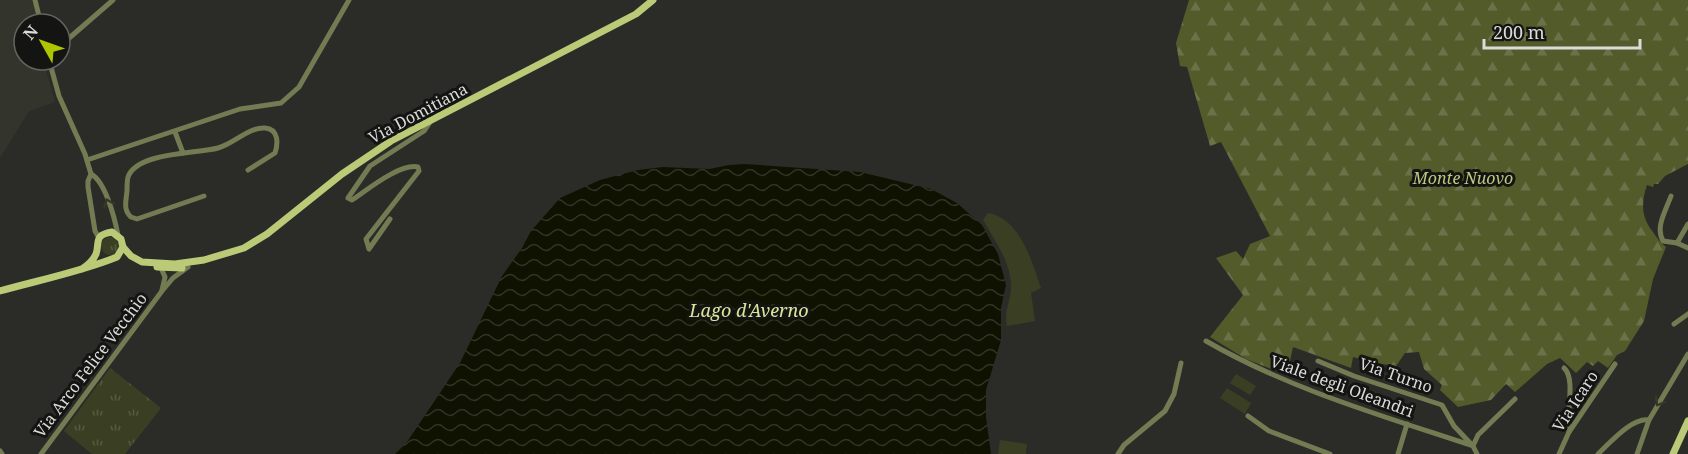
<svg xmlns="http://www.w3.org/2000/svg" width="1688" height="454" viewBox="0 0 1688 454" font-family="'Noto Serif',serif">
<defs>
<pattern id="grass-tufts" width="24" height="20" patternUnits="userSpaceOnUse" patternTransform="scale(1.5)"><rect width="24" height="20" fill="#3a3f24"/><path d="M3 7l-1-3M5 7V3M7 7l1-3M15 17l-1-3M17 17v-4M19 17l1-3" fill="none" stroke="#565a43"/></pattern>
<pattern id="forest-firs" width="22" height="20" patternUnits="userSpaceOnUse" patternTransform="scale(1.5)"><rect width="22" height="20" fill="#535b2b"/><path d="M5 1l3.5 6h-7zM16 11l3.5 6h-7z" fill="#6b7249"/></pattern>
<pattern id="water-waves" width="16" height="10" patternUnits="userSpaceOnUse" patternTransform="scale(1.5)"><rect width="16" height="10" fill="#0f1200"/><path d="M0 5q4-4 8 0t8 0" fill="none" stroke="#313425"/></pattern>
</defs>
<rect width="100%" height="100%" fill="#2b2c28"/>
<!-- built -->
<polygon fill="#33352c" points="0,0 33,0 39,24 24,24 24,60 43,60 55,102 29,111 0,158"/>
<!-- grass -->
<g fill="url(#grass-tufts)">
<circle cx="110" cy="246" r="9"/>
<polygon points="110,368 161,408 125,454 92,454 64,431"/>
</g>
<!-- forest -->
<path fill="url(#forest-firs)" d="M1189,0H1688V164L1665,176L1658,184H1654L1653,187L1647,185C1641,203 1641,217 1653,232C1657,238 1660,242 1666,247L1653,279L1644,321L1625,351L1617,355L1608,368L1598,361L1593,366L1587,362L1576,373L1560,358L1547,364L1515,392L1506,384L1491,400L1458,407L1440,390L1442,385L1424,369L1419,352L1405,353L1396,366L1375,363L1353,357L1351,368L1293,347L1287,375L1246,359L1210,337L1243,295L1216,258L1236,251L1243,259L1250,244L1270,236L1221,142L1210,146L1187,67L1180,66L1176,43Z"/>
<!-- park -->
<g fill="#3a3f24">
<path d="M988,213C1020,218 1032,262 1041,288L1031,293L1035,321L1007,326C1004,312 1010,303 1011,289C1012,263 995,241 983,220Z"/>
<polygon points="1236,374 1256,386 1250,395 1230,383"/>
<polygon points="1227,388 1251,403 1245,414 1220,398"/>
<polygon points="1000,440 1027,444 1026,454 998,454"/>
</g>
<!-- water -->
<polygon fill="url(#water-waves)" points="745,164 860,172 931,189 957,203 982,225 998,254 1006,285 1001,308 1001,340 986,390 986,417 991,454 395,454 407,442 460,363 502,276 522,248 531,231 560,198 600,180 638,170 663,167 709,169 729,165"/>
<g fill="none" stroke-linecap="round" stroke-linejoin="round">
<!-- minor -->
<g stroke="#737b53" stroke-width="5">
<polyline points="35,0 41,24"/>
<polyline points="60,46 113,0"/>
<polyline points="49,60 59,96 85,154 91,174 88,181 88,187 95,231 99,238"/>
<polyline points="175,132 183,153"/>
<polyline points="87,160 240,109 281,103 299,87 349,0"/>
<path d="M91,174C106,182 115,220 118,235"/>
<path d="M204,196L137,219L131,217C123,210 126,201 127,191C127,187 127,181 128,177C137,152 196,154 218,148C234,144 248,127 265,128C279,129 278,144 275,153L248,170"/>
<path d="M1671,196C1666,210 1655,227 1663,241L1677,243L1688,224"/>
<path d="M390,219L369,249L366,239L419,171L418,167C400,163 367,190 352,200L348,198L370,166L424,131L430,122"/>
<polyline points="1677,243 1688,248"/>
<polyline points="161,268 165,277 162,290"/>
<polyline points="1674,324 1688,314"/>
<path d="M1206,341C1289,389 1383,416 1473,446L1478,435L1515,399"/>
<polyline points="1318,361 1354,376 1442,405 1454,426 1473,446 1477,454"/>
<path d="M1564,368C1576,378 1566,414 1569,432"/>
<polyline points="1248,416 1269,431 1330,454"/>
<polyline points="0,451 2,454"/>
<polyline points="41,454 162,291 173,278 188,267"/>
<polyline points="1118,454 1124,445 1165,411 1174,394 1181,363"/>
<polyline points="1398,454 1407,424"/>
<polyline points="1559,454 1569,432 1615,364"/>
<path d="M1598,454C1610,443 1632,417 1649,420"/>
<polyline points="1637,454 1649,420 1688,354"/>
</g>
<!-- major -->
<g stroke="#bbca76" stroke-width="7">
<polyline points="123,247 131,256 142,262 175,264 204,260 244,248 267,234 342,174 391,141 636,14 653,0"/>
<polyline points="157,267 182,268"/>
<path d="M0,291C39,280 80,272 117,257L123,247L121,239L112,232C93,235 100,243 96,254C93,261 88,265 82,269"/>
<polyline points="1673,454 1688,421"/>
</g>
</g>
<!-- one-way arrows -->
<defs><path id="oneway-chevron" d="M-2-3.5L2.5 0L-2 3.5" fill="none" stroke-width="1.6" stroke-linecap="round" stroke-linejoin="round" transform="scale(1.5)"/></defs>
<g stroke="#353829">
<use href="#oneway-chevron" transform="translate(108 203) rotate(-112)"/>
<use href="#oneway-chevron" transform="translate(1659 402) rotate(120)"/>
</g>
<g text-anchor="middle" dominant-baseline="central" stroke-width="6" stroke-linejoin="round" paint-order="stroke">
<!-- street labels -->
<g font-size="16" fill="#dbdcd9" stroke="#141412">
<text transform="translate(418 113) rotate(-28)">Via Domitiana</text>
<text transform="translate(90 365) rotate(-53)">Via Arco Felice Vecchio</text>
<text transform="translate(1396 375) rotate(19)">Via Turno</text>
<text transform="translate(1342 386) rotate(20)">Viale degli Oleandri</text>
<text transform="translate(1575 401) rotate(-57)">Via Icaro</text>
</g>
<!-- park labels -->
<g font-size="16" font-style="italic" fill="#bcc97e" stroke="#141412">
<text x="1463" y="178">Monte Nuovo</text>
</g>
<!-- water labels -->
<g font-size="18" font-style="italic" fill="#d9e79b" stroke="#141412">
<text x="749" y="310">Lago d'Averno</text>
</g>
</g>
<!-- north arrow -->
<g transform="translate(42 42) rotate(310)"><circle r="28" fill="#141412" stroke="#646462" stroke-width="1.5"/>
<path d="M0-4.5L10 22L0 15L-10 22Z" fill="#b0c501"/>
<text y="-9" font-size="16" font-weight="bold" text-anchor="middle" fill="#dbdcd9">N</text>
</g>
<!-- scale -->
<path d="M1484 39v9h156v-9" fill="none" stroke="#dbdcd9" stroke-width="3"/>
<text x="1493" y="39" font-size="18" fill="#dbdcd9" stroke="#141412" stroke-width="4.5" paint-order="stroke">200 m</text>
</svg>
